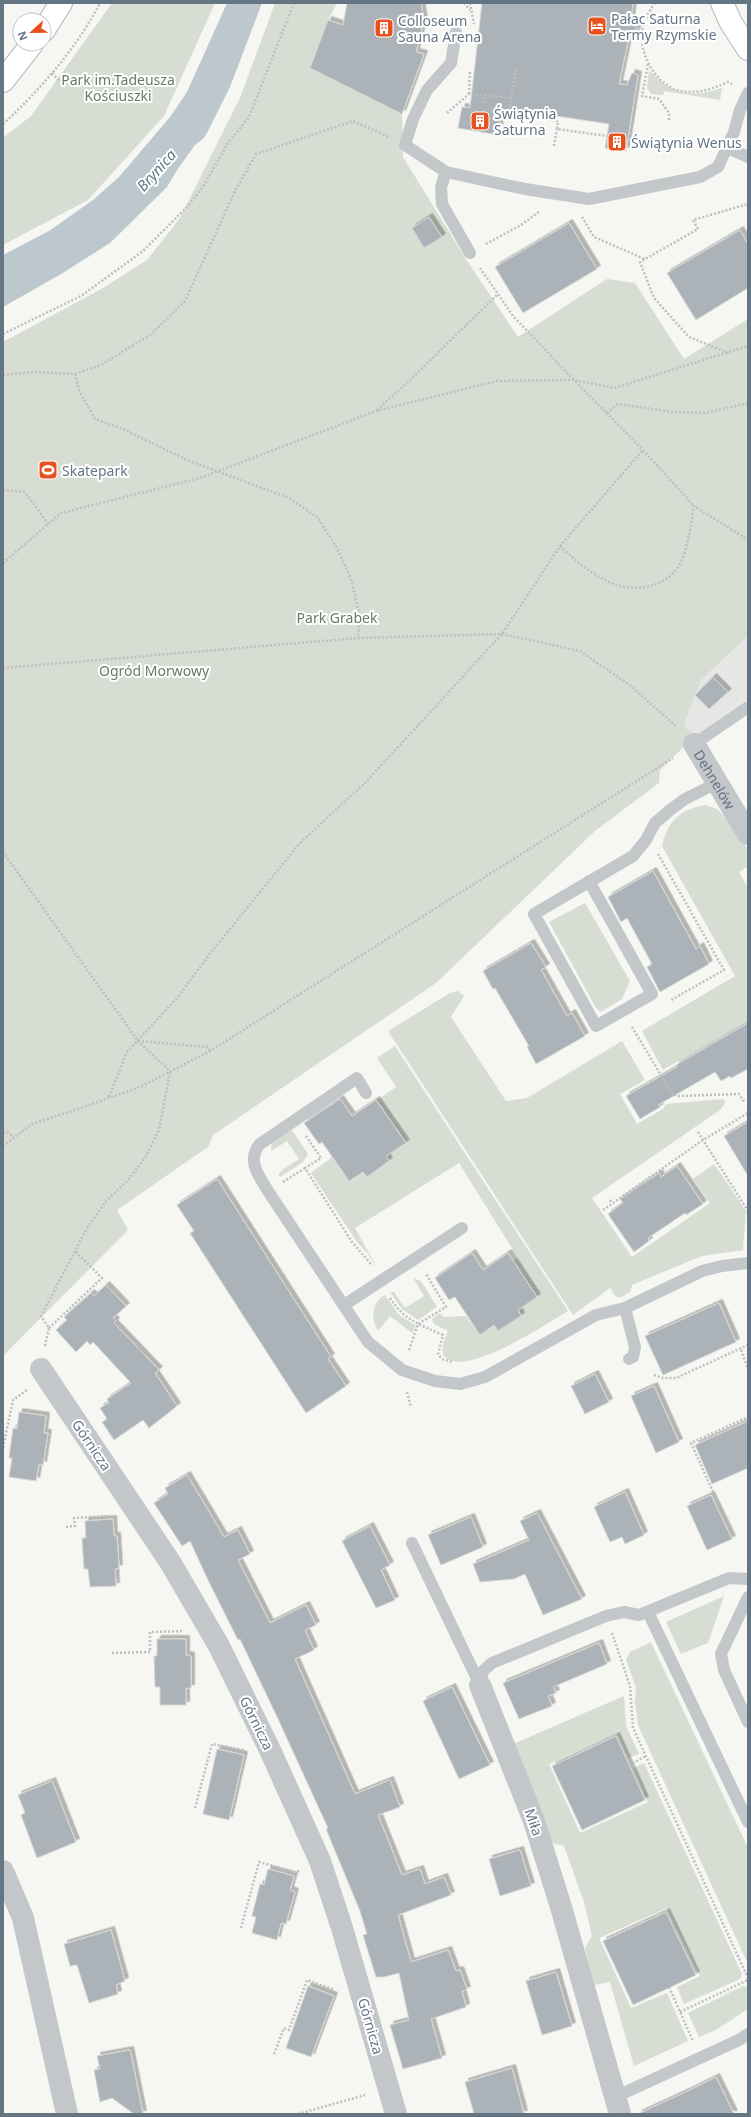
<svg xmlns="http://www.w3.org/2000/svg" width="751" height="2117" viewBox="0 0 751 2117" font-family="'Noto Sans',sans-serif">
<defs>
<filter id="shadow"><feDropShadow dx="3.5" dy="-3.5" stdDeviation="0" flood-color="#0004"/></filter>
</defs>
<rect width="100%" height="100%" fill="#f6f6f2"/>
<!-- built -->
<polygon fill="#e6e7e5" points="748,636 748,699 695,736 684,725 701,680"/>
<!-- green -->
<g fill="#d7ddd3">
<polygon points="112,3 215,3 164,116 88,200 3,245 3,138 31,116"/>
<polygon points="275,3 337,3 328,20 402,114 403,157 466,259 518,337 607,279 635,283 684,359 748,319 748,636 701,680 684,725 695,736 660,770 659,783 595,831 436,983 213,1135 208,1147 117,1210 128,1230 3,1356 3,342 103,288 147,260 180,218 240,98"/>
<path d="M649,71C654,73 659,80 663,83C681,97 701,95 722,88L720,100L664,91L663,95L651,94L647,88Z"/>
<path d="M705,805L717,809L734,826L748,850V866L739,872L748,888V1021L663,1070L642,1031L735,976L662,846C668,820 680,810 705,805Z"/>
<polygon points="585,903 630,981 622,999 601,1012 596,1008 549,922"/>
<polygon points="458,991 464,996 451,1017 506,1101 527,1098 622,1041 645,1080 620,1094 637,1124 663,1109 666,1104 724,1099 725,1103 720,1110 592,1198 632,1257 710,1203 693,1179 714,1164 746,1211 743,1250 702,1256 632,1285 630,1292 621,1297 616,1297 610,1288 573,1315 388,1031 450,993"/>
<path d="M395,1046L568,1311C548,1323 465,1378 445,1357C439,1352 445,1337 448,1331L434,1324L432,1319L440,1313L444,1317L466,1316L480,1335L494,1325L498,1331L521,1316L518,1310L537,1297L513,1261L518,1258L459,1163L355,1228L379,1271L368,1254L357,1242L311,1173L332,1157L349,1181L363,1172L367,1177L389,1161L386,1156L406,1143L377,1100L396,1087L377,1058Z"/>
<polygon points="292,1130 308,1154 303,1162 280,1177 278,1175 282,1170 299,1159 287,1141 271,1151 272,1143 286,1132"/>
<polygon points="413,1278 421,1281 437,1307 418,1320 402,1309 390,1292 394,1292 405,1308 424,1296"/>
<path d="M385,1295L398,1314L416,1326L412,1333L390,1316L378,1331C371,1318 371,1303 385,1295Z"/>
<polygon points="724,1596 708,1643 681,1654 666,1622"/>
<polygon points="651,1642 748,1848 748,1964 638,1725 635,1701 636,1688 626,1660 630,1652"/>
<polygon points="624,1696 626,1726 639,1754 629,1758 617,1733 549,1764 580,1833 648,1802 634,1768 644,1763 742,1974 740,1979 684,2004 677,1987 700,1976 667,1908 599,1938 631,2008 667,1993 688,2041 634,2066 610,1982 594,1985 585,1948 592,1936 584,1902 564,1846 552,1843 513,1744"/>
<polygon points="743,1986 748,1988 748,2009 716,2030 699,2037 688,2013"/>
</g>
<!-- water -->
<polygon fill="#bcc8cd" points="227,3 262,3 230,87 209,129 204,138 195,145 177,170 167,187 110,243 61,274 3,307 3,255 49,231 93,200 119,177 170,117 187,92"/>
<!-- building -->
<g fill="#abb3b9" stroke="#d7d7d5" filter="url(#shadow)">
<polygon points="347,3 421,3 424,21 416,52 424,54 402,114 310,68 328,20 343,25"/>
<polygon points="482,3 633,3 631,21 638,30 629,37 619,84 627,85 632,73 638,75 626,151 605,148 609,124 556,116 502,110 498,135 458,128 462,107 470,108"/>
<polygon points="429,217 442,237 424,248 412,228"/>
<polygon points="569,223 597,269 523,313 495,267"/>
<polygon points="740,230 748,244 748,288 696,320 667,273"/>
<polygon points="713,677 728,692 709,709 695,695"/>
<polygon points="653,871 696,949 700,946 709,964 660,992 647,967 652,964 627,918 621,922 608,897"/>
<polygon points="531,943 546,967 541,970 567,1016 572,1013 585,1036 536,1064 527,1047 529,1046 495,988 493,989 483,971"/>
<polygon points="748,1023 748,1069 731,1078 730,1076 721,1081 715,1072 658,1105 660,1107 640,1119 626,1096 677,1067 676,1065"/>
<polygon points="340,1099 352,1116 376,1100 406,1143 386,1156 389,1161 367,1177 363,1172 349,1181 322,1142 319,1144 304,1123"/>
<polygon points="748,1122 748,1176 724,1136"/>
<polygon points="677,1166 703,1204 686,1215 685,1213 648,1238 649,1241 634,1252 608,1214 623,1203 620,1199 659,1173 661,1177"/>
<polygon points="217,1179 331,1357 328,1359 346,1386 306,1413 190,1233 194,1231 177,1205"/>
<polygon points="472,1253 483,1270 508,1253 537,1297 518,1310 521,1316 498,1331 494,1325 480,1335 455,1297 449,1300 435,1278"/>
<polygon points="106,1285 126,1306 113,1318 116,1321 114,1323 159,1370 155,1373 177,1406 149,1428 143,1420 114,1440 102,1422 107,1419 100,1408 109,1403 107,1399 131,1383 93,1342 90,1345 87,1341 76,1352 56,1330 67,1320 64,1317 91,1293 94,1296"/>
<polygon points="719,1303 736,1342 663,1375 645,1336"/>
<polygon points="595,1374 609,1402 585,1414 571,1386"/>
<polygon points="654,1386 679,1442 656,1453 631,1396"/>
<polygon points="19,1412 46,1416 44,1433 48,1433 43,1465 39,1464 36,1481 9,1477 12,1458 9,1458 13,1428 17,1429"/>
<polygon points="748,1421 748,1468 712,1484 695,1445"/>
<polygon points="187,1475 224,1537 238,1530 250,1554 238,1560 270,1623 306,1605 316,1625 305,1630 314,1650 295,1659 355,1794 390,1780 400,1807 378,1815 402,1875 420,1869 425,1884 444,1877 451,1895 398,1915 411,1962 448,1950 456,1971 460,1970 467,1990 462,1991 466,2007 431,2019 442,2058 403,2069 390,2025 409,2020 399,1973 384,1977 376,1977 363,1935 367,1934 360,1911 326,1829 328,1828 279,1721 240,1639 238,1640 208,1580 190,1541 182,1546 154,1503 168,1494 165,1488"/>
<polygon points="625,1492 644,1535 625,1544 622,1537 610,1542 594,1507"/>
<polygon points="711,1495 732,1539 707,1550 687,1506"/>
<polygon points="537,1513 582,1599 543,1615 525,1574 514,1579 480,1582 473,1564 529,1540 520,1521"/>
<polygon points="471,1517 483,1547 441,1565 428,1535"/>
<polygon points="113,1519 114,1536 117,1536 119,1568 115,1569 116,1586 90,1587 88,1569 84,1569 82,1538 86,1538 85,1521"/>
<polygon points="370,1526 390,1565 381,1570 395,1600 376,1608 342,1541"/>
<polygon points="157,1639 186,1639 186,1655 191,1656 191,1688 186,1688 186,1705 160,1705 160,1687 155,1687 154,1656 157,1656"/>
<polygon points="599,1643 607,1664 553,1687 556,1693 548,1696 552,1706 519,1719 503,1683"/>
<polygon points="452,1687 490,1765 459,1779 423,1701"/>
<polygon points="616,1736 645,1800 582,1830 552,1766"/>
<polygon points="217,1749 244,1755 229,1820 203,1814"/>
<polygon points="52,1781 76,1842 37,1858 21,1815 25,1813 18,1795"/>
<polygon points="520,1850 531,1886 500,1896 489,1859"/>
<polygon points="268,1869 294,1876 290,1890 295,1892 286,1924 281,1923 277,1940 252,1933 256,1917 252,1916 260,1884 264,1885"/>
<polygon points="666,1912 696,1975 633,2005 603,1941"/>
<polygon points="111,1930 125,1981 116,1985 118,1994 89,2003 77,1965 70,1966 64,1944"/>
<polygon points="556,1972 572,2026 542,2035 526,1981"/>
<polygon points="308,1986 334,1996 311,2057 286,2048"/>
<polygon points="130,2050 143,2114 134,2114 112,2098 100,2102 94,2070 100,2069 97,2056"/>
<polygon points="512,2068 524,2114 474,2114 465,2082"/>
<polygon points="716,2077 734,2114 638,2114 690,2090"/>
</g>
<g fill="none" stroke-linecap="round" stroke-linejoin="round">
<!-- secondary casing -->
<g stroke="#b5babf" stroke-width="24">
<g id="secondary">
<polyline points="722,3 731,23 748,49"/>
<polyline points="44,30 61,3"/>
<polyline points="3,81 32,44"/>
</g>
</g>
<!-- path -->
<g stroke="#bdbfc1" stroke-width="2.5" stroke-dasharray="2 2" stroke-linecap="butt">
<polyline points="464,3 470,10"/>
<polyline points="470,3 474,24"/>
<path d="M655,3C649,11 644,21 642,31C639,54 656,86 681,91C698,94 712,89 728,82L732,84"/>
<polyline points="634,29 642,31"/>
<polyline points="648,64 642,96 659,99 669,113 669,121"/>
<polyline points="516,69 509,113 558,121 557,129 607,136"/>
<polyline points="52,73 60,81"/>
<polyline points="469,94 470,71"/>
<polyline points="483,103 484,95"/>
<polyline points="447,113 469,94 513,98"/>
<path d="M3,124C41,89 76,49 100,3"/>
<polyline points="554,146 557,129"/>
<polyline points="582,217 594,237 645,259"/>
<polyline points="486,244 521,225 540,211"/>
<polyline points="480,268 498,294"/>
<polyline points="3,334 81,296 143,251 186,208 203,187 228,143 249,117 294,3"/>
<polyline points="728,353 689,337 654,298 640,262 698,229 693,220 748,204"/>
<polyline points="75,374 101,365 150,335 185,301 235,191 256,154 353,121 389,137"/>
<polyline points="3,375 33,372 75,374 80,393 95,419 123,429 187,460 289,498 318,518 337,548 351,579 360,617 358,638"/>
<polyline points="377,410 410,380 498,294 513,316 574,380 614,388 748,346"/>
<polyline points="607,413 618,404 673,412 706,413 748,403"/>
<polyline points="3,490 25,492 48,524"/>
<path d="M560,546C588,572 620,599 659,583C670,578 679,569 683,557C689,541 691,523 694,506L748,540"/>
<polyline points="3,563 61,513 200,478 376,411 497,381 574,380 643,450 694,506"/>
<polyline points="3,668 358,638 502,634 580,651 631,686 677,727"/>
<polyline points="3,852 138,1041 170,1071"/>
<polyline points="658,854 724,970 671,1000"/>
<polyline points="632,1027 671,1092 677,1096 739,1094 745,1103"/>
<polyline points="138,1041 207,1047 210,1051"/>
<polyline points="109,1097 127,1052 178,997 209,955 299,844 365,783 502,634 560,546 643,450"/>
<polyline points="698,1132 748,1211"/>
<polyline points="3,1133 7,1132 14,1137"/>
<polyline points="306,1136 321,1158 305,1168 352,1242 371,1264"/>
<polyline points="3,1146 32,1124 81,1108 140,1087 210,1051 673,758"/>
<polyline points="283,1182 305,1168"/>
<polyline points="610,1200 612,1203"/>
<polyline points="603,1210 703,1140 748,1113"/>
<path d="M390,1298C404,1320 420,1325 443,1335L438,1354L442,1359L452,1362"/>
<polyline points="49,1328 102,1278 75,1251"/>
<polyline points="45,1346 49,1328 41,1316 87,1228 107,1200 128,1180 145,1158 159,1130 170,1072"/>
<polyline points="409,1350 418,1324 446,1307 426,1274"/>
<polyline points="741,1350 748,1369"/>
<polyline points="654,1375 663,1378 676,1378 748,1345"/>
<polyline points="407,1392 411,1407"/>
<polyline points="3,1448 13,1400 27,1390"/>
<polyline points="718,1503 691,1443 748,1417"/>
<polyline points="66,1527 75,1526 74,1518 110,1516"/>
<polyline points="612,1633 630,1686 633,1728 748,1978"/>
<polyline points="112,1653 150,1652 150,1632 182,1631"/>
<polyline points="629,1765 646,1756"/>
<polyline points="195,1808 212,1744 244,1750"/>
<polyline points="241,1928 259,1862 295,1872 299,1871"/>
<polyline points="669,1987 693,2041"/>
<polyline points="680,2012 748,1980"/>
<polyline points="274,2054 284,2028 289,2030 307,1980 335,1990"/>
<polyline points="298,2114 365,2095"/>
</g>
<!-- lane -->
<g stroke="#c3c7ca" stroke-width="12">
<polyline points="456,32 451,63 427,90 413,119 405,145 446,172 525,189 589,199 700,177 718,167 734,132 740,110 748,93"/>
<polyline points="728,148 748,157"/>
<polyline points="446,172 441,187 442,204 470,253"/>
<polyline points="694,744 748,707"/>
<polyline points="589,881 652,994 596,1026 534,914 633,856 646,840 655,823 670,810 685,799 717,783"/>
<path d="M366,1093L357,1078L260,1144C246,1160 259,1176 268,1191L368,1342L402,1370L435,1381L460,1384L485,1377L596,1315L625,1308L702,1271L722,1266L748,1263"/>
<polyline points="344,1305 462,1228"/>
<polyline points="625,1308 635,1347 633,1357 629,1359"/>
<polyline points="412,1543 480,1685"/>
<polyline points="748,1597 721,1654 724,1670 748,1722"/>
<polyline points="648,1612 748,1822"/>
<polyline points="480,1685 483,1671 492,1663 606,1616 624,1612 639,1615 729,1578 748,1579"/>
<polyline points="615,2097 739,2040 748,2034"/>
</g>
<!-- street -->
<g stroke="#c3c7ca" stroke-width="22">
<path id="s1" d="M694,744L748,834"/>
<polyline points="41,1369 170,1562 219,1646 270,1750 320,1861 342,1928 396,2114"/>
<polyline points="480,1685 534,1821 561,1907 620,2114"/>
<polyline points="3,1871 23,1918 67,2114"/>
</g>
<!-- secondary -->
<use href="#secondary" stroke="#fff" stroke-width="22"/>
</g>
<!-- icons -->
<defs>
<g id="hotel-square" transform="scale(1)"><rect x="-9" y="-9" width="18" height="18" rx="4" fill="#e9501f" stroke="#fff"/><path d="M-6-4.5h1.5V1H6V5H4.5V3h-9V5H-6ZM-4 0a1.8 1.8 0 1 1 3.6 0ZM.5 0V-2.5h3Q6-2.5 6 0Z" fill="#fff"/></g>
<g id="building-square" transform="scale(1)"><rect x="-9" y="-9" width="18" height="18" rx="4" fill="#e9501f" stroke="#fff"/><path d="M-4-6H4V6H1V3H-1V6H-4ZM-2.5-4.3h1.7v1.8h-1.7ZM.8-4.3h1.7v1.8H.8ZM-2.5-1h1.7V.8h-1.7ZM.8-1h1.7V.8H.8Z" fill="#fff"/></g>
<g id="stadium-square" transform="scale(1)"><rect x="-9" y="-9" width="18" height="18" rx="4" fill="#e9501f" stroke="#fff"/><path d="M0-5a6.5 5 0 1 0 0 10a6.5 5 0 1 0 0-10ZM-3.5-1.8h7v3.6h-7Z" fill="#fff"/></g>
</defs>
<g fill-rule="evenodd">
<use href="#hotel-square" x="597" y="26"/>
<use href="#building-square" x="384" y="28"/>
<use href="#building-square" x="480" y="121"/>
<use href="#building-square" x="617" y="142"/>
<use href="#stadium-square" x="48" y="470"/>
</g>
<g text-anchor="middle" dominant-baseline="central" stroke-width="4" stroke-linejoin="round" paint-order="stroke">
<!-- poi labels -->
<g font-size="14" fill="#647584" stroke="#fff" text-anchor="start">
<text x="611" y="18">Pałac Saturna<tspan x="611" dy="16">Termy Rzymskie</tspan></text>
<text x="398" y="20">Colloseum<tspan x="398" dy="16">Sauna Arena</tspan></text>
<text x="494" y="113">Świątynia<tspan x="494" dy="16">Saturna</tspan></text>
<text x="631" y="142">Świątynia Wenus</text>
<text x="62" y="470">Skatepark</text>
</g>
<!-- park labels -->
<g font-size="14" fill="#677b63" stroke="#fff">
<text x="118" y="79">Park im.Tadeusza<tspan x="118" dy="16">Kościuszki</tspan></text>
<text x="337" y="617">Park Grabek</text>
<text x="154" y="670">Ogród Morwowy</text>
</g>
<!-- street labels -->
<g font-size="14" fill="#647584" stroke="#fff">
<text stroke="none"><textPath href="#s1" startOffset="41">Dehnelów</textPath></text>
<text transform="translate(92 1445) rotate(56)">Górnicza</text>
<text transform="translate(257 1723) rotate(64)">Górnicza</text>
<text transform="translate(534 1822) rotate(71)">Miła</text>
<text transform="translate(371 2026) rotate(74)">Górnicza</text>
</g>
<!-- water labels -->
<g font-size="15" font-style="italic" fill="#5f7781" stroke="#fff">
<text transform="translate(156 170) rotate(-48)">Brynica</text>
</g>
</g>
<!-- border -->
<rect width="751" height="2117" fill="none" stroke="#647584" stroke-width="8"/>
<!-- north arrow -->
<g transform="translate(32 32) rotate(248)"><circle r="19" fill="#ffffff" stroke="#c1c8ce"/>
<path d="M0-3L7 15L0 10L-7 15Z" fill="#e9501f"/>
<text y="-6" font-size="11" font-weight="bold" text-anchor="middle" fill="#647584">N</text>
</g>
</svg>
